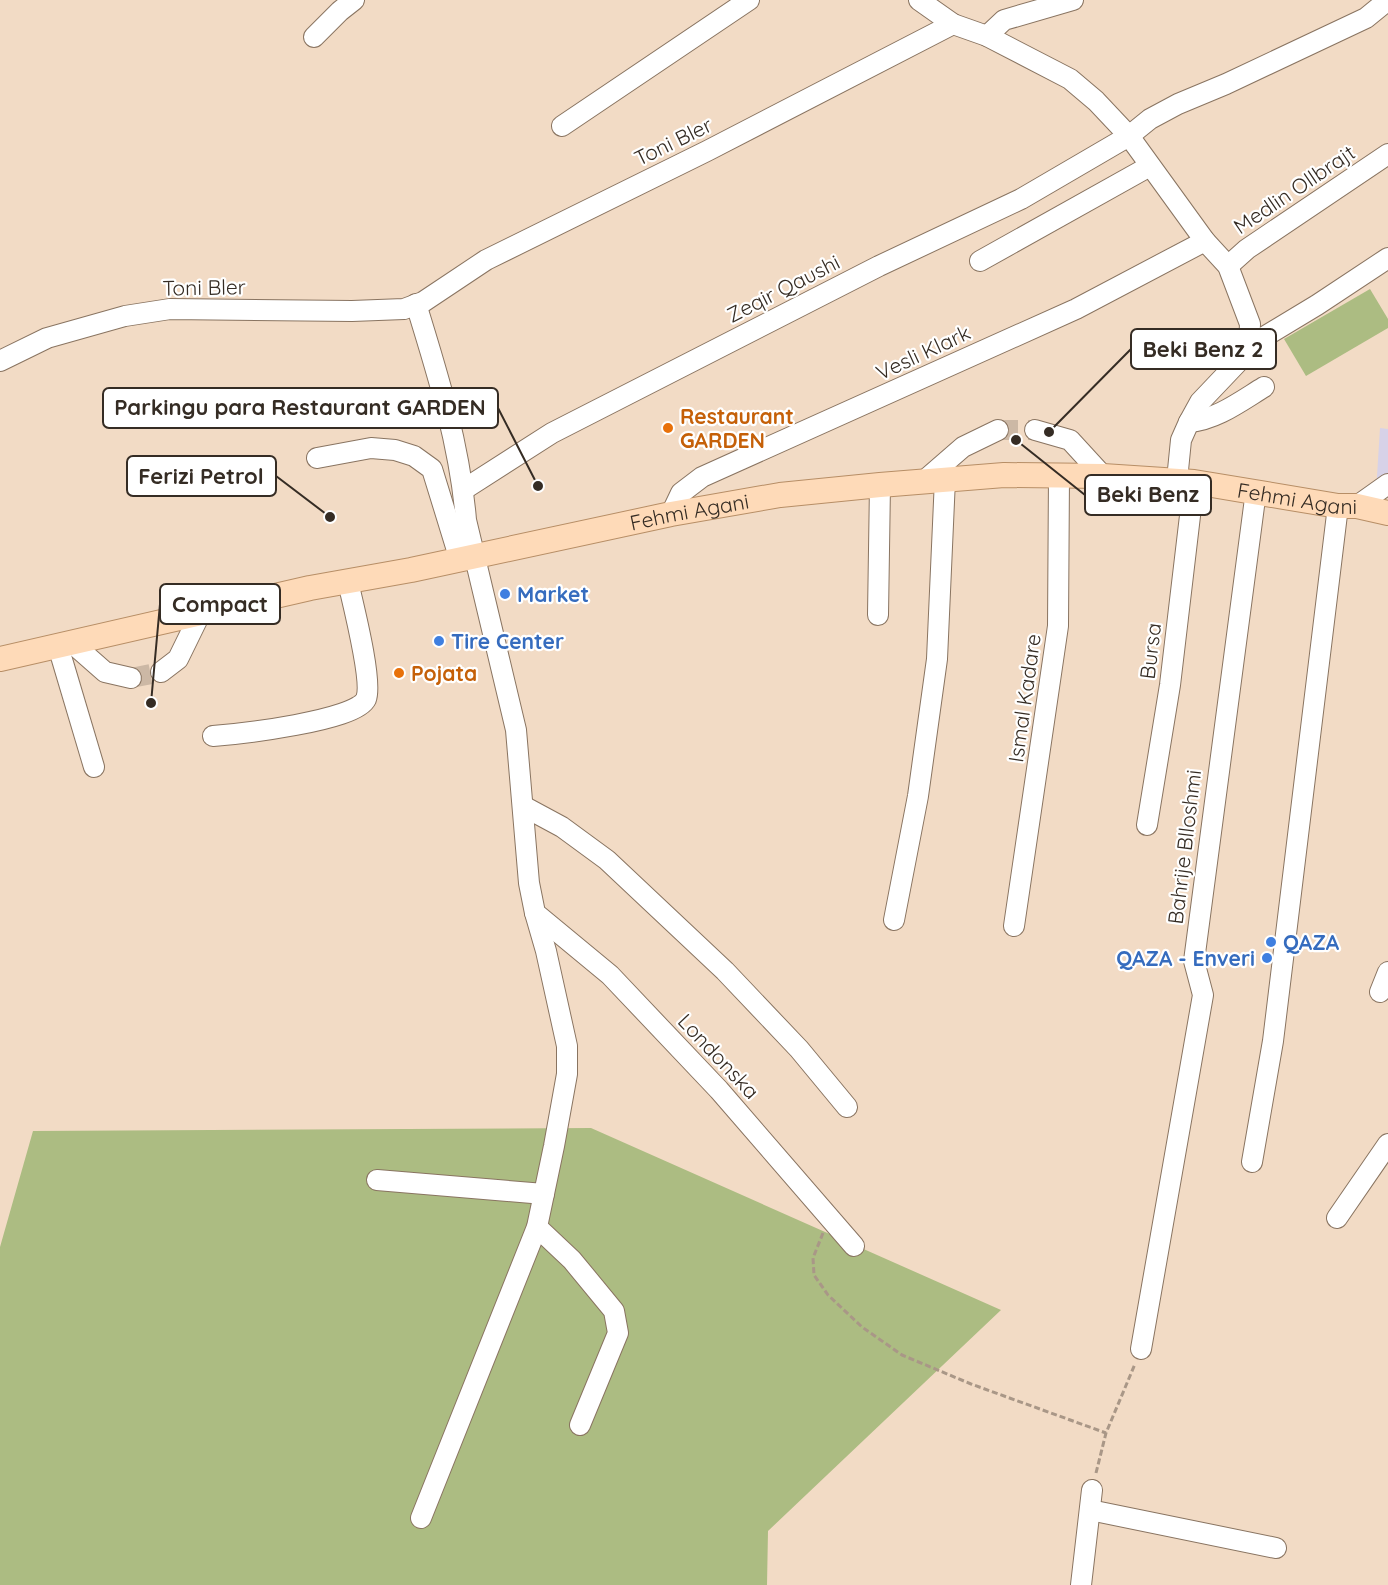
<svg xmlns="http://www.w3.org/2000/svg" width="1388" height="1585" viewBox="0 0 1388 1585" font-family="Quicksand,sans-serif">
<rect width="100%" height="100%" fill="#f2dbc5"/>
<!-- industrial -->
<polygon fill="#d7d2e8" points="1380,428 1388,429 1388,494 1376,492"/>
<!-- green -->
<g fill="#acbc82">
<polygon points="1370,289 1388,319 1388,328 1306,376 1284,339"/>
<polygon points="591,1128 1001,1310 768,1531 767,1585 0,1585 0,1247 33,1131"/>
</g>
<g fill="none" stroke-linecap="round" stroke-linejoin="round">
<!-- minor-tunnel -->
<g stroke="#ccb8a5" stroke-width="20" stroke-dasharray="20 10" stroke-linecap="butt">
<polyline points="998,430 1035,430"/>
<polyline points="131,678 161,672"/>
</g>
<!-- minor casing -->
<g stroke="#897461" stroke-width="22">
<g id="minor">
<polyline points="919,0 953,24 987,36 1070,79 1096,101 1129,136 1205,241 1228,266 1250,324 1249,346 1239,361 1200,402 1189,422 1181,440 1177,480"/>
<polyline points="987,36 1004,20 1073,0"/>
<polyline points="314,37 340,11 354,0"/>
<polyline points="562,126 749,0"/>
<polyline points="980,261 1150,166"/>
<polyline points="1228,266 1247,249 1388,154"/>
<path d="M416,304C438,375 460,446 466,520L516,730L529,883L535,913L610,975L719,1090L854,1246"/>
<polyline points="1249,346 1317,305 1388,258"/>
<polyline points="0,361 47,338 125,316 170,309 352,311 404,309 423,302 486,260 707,151 953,24"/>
<path d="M1189,422C1216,420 1241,401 1264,387"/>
<polyline points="1035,430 1070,440 1103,476"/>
<polyline points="317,458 371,448 395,450 414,456 432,469 460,560"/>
<polyline points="925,480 963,447 998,430"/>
<polyline points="463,490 552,433 879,266 1021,199 1129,136 1150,119 1178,104 1226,84 1366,18 1388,0"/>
<polyline points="1357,506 1388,484"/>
<polyline points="671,514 681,493 702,477 1076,309 1205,241"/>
<polyline points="878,615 880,485"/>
<polyline points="72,643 105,672 131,678"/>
<polyline points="58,646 94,767"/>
<polyline points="161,672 178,659 201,612"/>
<path d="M213,736C239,734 356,721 366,699C373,682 353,604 348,582"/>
<polyline points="523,806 562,827 607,860 725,971 799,1049 847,1107"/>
<polyline points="1147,825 1170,685 1194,482"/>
<polyline points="894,920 918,796 937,659 945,479"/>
<polyline points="1014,926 1058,626 1059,475"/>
<polyline points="1380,992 1388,972"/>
<polyline points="1252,1162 1273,1041 1338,506"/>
<polyline points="377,1180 544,1194"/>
<polyline points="1337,1218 1388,1144"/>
<polyline points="537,1227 572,1260 614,1311 618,1333 580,1425"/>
<polyline points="1141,1349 1203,995 1194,961 1256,491"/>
<polyline points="1090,1510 1276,1548"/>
<polyline points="421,1518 537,1227 554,1146 567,1074 567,1046 546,951 535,913"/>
<polyline points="1081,1585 1092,1490"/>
</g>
</g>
<!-- major casing -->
<g stroke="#b78e66" stroke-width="26">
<g id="major">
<path id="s1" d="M0,659L310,588L411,570L671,514L780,495L880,485L1004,475L1103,476L1194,482L1338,506H1357L1388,513"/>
</g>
</g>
<!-- path -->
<g stroke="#a99787" stroke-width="3" stroke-dasharray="6 3" stroke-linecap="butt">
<polyline points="823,1233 813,1258 814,1275 828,1295 862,1327 902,1355 971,1384 1106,1433"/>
<polyline points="1096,1473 1106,1433 1135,1364"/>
</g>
<!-- minor -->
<use href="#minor" stroke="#fff" stroke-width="20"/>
<!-- major -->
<use href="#major" stroke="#fedab8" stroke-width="24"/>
</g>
<!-- markers -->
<g fill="#e8710a" stroke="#fff" stroke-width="2">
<circle cx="668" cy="428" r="6"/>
<circle cx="399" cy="673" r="6"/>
</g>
<g fill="#3f7fe0" stroke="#fff" stroke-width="2">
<circle cx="505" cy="594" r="6"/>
<circle cx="439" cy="641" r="6"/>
<circle cx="1271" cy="942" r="6"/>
<circle cx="1267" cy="958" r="6"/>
</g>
<g text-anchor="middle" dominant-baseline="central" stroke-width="4.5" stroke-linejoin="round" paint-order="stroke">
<!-- street labels -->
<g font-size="21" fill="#352c24" stroke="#fff">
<text transform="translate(673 141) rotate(-26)">Toni Bler</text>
<text transform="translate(1294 189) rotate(-34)">Medlin Ollbrajt</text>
<text transform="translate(204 287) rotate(-1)">Toni Bler</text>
<text transform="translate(783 288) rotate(-27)">Zeqir Qaushi</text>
<text transform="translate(923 352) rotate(-25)">Vesli Klark</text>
<text stroke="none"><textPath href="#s1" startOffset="1317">Fehmi Agani</textPath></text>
<text stroke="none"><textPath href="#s1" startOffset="705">Fehmi Agani</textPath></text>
<text transform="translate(1150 651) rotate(-83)">Bursa</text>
<text transform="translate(1024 698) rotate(-82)">Ismal Kadare</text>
<text transform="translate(1184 847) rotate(-83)">Bahrije Blloshmi</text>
<text transform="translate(719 1056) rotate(47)">Londonska</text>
</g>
<!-- food labels -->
<g font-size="21" font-weight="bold" fill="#c56008" stroke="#fff" text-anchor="start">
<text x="680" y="416">Restaurant<tspan x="680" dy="24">GARDEN</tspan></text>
<text x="411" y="673">Pojata</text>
</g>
<!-- shop labels -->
<g font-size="21" font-weight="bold" fill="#366cbe" stroke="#fff" text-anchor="start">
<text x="517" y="594">Market</text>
<text x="451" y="641">Tire Center</text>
<text x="1283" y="942">QAZA</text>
<text x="1255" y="958" text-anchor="end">QAZA - Enveri</text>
</g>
</g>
<!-- callouts -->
<path fill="none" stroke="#352c24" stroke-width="2" d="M1049 432L1131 349M538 486L498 408M330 517L276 476M1016 440L1085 495M151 703L160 604"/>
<g fill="#352c24" stroke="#fff" stroke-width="2">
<circle cx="1049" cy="432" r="6"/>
<circle cx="538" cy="486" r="6"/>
<circle cx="330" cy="517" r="6"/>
<circle cx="1016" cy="440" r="6"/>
<circle cx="151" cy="703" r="6"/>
</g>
<g fill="#fff" stroke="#352c24" stroke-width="2">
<rect x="1131" y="329" width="145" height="40" rx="6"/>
<rect x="103" y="388" width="395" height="40" rx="6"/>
<rect x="127" y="456" width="149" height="40" rx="6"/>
<rect x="1085" y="475" width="126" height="40" rx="6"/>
<rect x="160" y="584" width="120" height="40" rx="6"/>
</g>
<g font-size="22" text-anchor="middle" font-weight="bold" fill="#352c24">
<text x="1203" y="357">Beki Benz 2</text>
<text x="300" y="415">Parkingu para Restaurant GARDEN</text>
<text x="201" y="484">Ferizi Petrol</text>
<text x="1148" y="502">Beki Benz</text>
<text x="220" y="612">Compact</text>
</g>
</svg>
